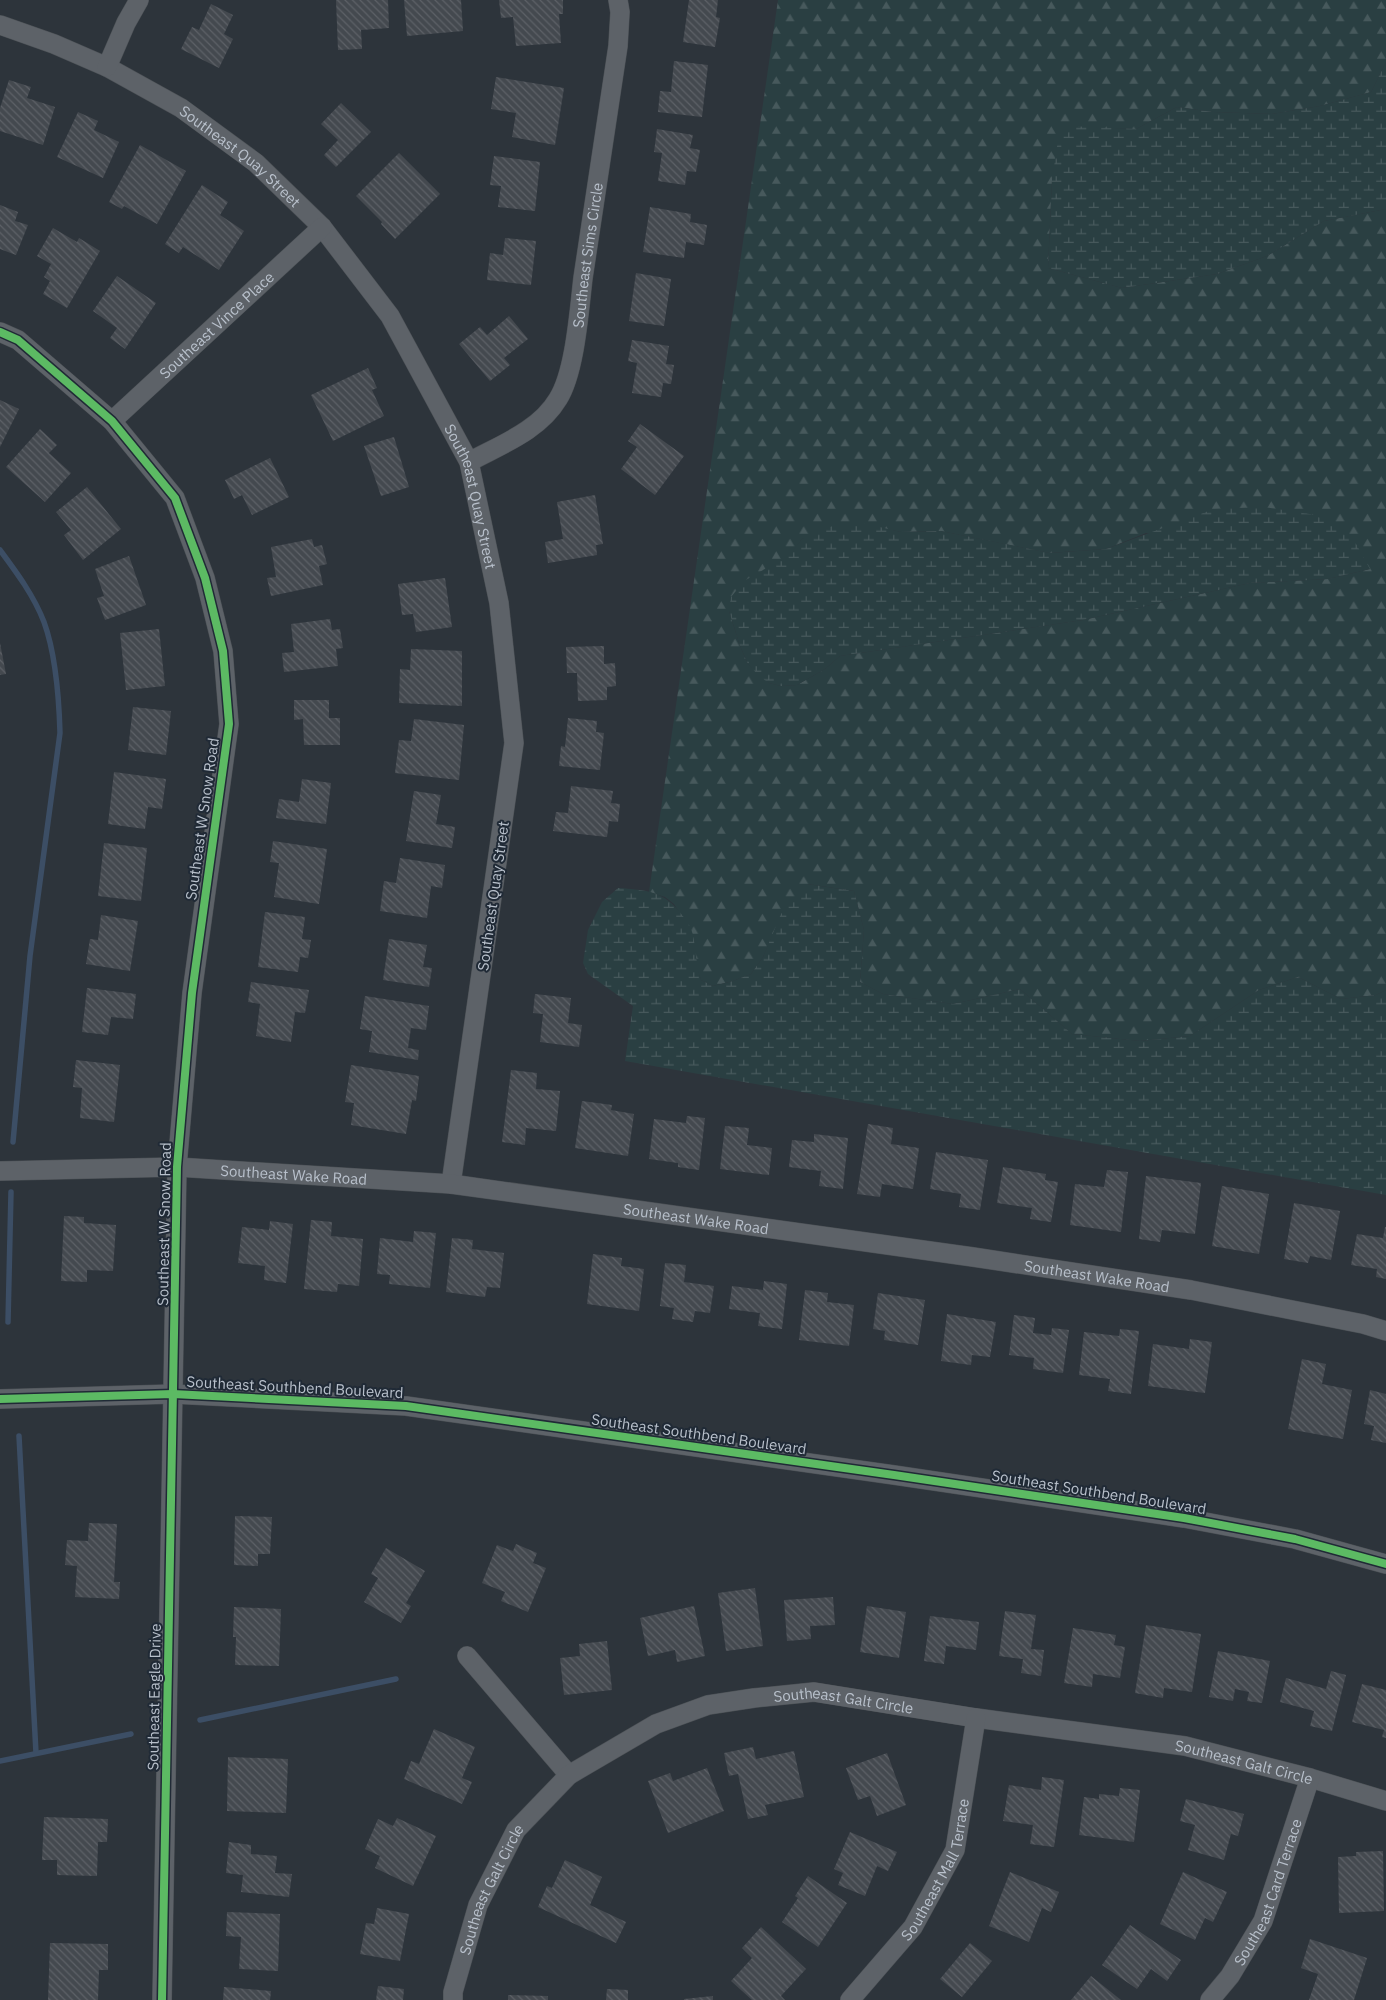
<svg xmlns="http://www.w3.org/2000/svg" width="1386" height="2000" viewBox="0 0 1386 2000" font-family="'IBM Plex Sans',sans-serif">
<defs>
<pattern id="forest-firs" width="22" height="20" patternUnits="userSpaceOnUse" patternTransform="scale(1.25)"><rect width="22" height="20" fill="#2a3f42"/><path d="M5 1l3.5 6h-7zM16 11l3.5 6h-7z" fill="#47595c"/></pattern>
<pattern id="wetland-marsh" width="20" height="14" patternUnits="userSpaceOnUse" patternTransform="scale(1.25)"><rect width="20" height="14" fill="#2a3f42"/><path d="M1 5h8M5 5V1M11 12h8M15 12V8" fill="none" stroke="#47595c"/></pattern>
<pattern id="building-back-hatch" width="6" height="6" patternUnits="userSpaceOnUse" patternTransform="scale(1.25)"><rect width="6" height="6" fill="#44494f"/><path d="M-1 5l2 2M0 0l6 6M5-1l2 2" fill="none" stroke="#5d6167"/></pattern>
</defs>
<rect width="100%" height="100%" fill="#2d343b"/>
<!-- forest -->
<path fill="url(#forest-firs)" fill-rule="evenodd" d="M778,0H1386V62L1371,92L1320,106L1272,114L1213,112L1177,107L1136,129L1068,127L1052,180L1048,268L1122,288L1217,274L1267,256L1324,221L1386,209V990L1376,995L1341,999L1298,977L1259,990L1190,1036L1140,1041L1072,1034L1020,989L953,1004L883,994L860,982L864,930L854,891L808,884L782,914L763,957L751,974L733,981L713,986L701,980L697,968L692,933L674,904L665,897L649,892ZM858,523L901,532L941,531L1049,553L1106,549L1146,533L1370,569L1328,579L1250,583L1083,620L840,656L825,669L797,685L781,686L769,683L748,664L740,646L729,611L774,565L790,555L802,539Z"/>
<!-- wetland -->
<g fill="url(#wetland-marsh)">
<polygon points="1386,62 1386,209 1324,221 1267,256 1217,274 1122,288 1048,268 1052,180 1058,140 1068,126 1136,129 1177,107 1213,112 1272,114 1320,106 1371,92"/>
<polygon points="1264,507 1316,515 1355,542 1370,569 1328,579 1250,583 1083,620 840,656 825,669 797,685 781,686 769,683 760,677 748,664 740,646 729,611 731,597 744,581 789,555 802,539 824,528 858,522 901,532 941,531 1050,553 1106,549 1214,509"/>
<path d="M807,884L854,891L864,930L860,982L883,994L953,1004L1020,989L1072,1034L1140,1041L1190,1036L1259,990L1298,977L1341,999L1376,995L1386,990V1195L625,1061L633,1006L588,974L583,963L588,930L602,902L618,888C646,890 665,891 682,915C687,921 691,927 693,935C696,950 696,966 701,980L713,986L733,981L751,974L763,957L781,914Z"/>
</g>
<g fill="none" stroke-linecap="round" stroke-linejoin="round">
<!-- stream -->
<g stroke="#3c4e65" stroke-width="5.5">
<path d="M0,550C17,573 34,596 44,622C56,655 59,698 60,733L30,956L13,1142"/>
<polyline points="8,1322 11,1192"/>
<polyline points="19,1436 36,1753"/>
<polyline points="200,1720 396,1679"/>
<polyline points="0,1761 131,1734"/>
</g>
</g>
<!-- building -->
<g fill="url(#building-back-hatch)">
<polygon points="336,0 388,0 389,28 361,30 362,49 338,50"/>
<polygon points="404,0 461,0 463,31 407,36"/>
<polygon points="499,0 563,0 563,14 559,14 561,43 516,46 513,17 501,18"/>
<polygon points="689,0 718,0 716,17 720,18 715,47 683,42"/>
<polygon points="211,4 233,15 224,34 233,39 219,68 181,49 192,27 199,30"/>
<polygon points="674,61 708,65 702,117 658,112 660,91 671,92"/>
<polygon points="496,77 564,88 555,145 512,137 516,113 491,109"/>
<polygon points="9,80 31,87 27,98 55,107 43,145 0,131 0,108"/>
<polygon points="341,103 371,132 336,167 324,155 338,140 321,124"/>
<polygon points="78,112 98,121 94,130 119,142 103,178 57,157"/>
<polygon points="657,129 693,135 690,148 700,150 696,172 687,171 685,185 658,181 662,153 654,152"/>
<polygon points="140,145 186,171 157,224 124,206 122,209 109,202"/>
<polygon points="399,153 440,194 395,239 381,224 382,222 356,196"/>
<polygon points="494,156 540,162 535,211 498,207 501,186 490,185"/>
<polygon points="202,185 228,202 220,215 244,231 219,270 183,247 179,253 165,244"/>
<polygon points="0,205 18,212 15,221 28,225 16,255 0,249"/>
<polygon points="650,207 691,214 690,222 707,225 704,245 686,242 684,258 643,252"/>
<polygon points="53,228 77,242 79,238 100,251 67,308 43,294 50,281 44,277 51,264 37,256"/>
<polygon points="505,238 536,241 531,285 487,280 490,253 503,255"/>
<polygon points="636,273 671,279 664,326 629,321"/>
<polygon points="117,276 156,303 125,349 110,338 117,328 93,311"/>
<polygon points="509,316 528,339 504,358 510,365 490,381 459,344 480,327 487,335"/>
<polygon points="632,340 669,346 666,364 674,365 671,384 663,383 661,397 632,393 637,363 628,361"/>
<polygon points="368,368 377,388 372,390 384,416 333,441 311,395"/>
<polygon points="0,400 19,409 0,447"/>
<polygon points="640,424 684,456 655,495 621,469 637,447 628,441"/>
<polygon points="40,429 57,445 49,453 71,473 45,502 6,467"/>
<polygon points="394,437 409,487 381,496 364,446"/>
<polygon points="270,458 289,497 252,515 242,495 234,499 225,480"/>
<polygon points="87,487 121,529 83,560 64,535 71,530 56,512"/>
<polygon points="595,495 603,544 596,545 597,555 548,563 545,542 563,539 557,502"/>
<polygon points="312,539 314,547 322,545 327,564 319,566 323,585 271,596 267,578 276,577 271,547"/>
<polygon points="129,556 146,605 105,620 97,598 104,596 95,569"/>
<polygon points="445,578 452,627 416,632 413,614 402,615 398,584"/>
<polygon points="330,619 332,630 340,629 343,648 336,649 338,666 284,672 282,653 294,652 291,624"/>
<polygon points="159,629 165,686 126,690 120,633"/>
<polygon points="0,643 6,674 0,675"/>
<polygon points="604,646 604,664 615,663 616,686 607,687 607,700 578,701 577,673 567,673 566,647"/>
<polygon points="411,649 462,651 462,706 399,703 400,669 410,670"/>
<polygon points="294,700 329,700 329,718 340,718 340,745 304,745 303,719 294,720"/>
<polygon points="133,707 171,711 166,755 128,750"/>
<polygon points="568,718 597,721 596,732 604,733 600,770 559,766 561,746 565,747"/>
<polygon points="414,719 464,725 459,780 395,773 399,740 411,741"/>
<polygon points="114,772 166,779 162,809 148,807 145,829 108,824"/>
<polygon points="302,779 331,783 326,824 276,818 279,799 299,802"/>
<polygon points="571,786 613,791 611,803 620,804 618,822 609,821 607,837 553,831 556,812 568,813"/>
<polygon points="414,791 441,795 436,824 455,827 452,848 406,841"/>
<polygon points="273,841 327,849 319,904 274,897 279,863 270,862"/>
<polygon points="104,843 147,848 141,901 98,896"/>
<polygon points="400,858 445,865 442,888 431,886 427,918 380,911 384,881 396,883"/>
<polygon points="265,912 305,917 302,939 311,940 308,958 300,957 298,972 258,967"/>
<polygon points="101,915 138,921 130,971 86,964 90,939 98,940"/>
<polygon points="389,939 427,945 423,967 432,968 429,987 383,980"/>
<polygon points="251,982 309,990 305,1013 295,1012 291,1042 256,1036 260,1004 248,1002"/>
<polygon points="87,988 136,994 133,1019 111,1017 108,1035 82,1032"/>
<polygon points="535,994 571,998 568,1023 582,1025 579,1047 540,1042 543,1014 533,1013"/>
<polygon points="365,996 429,1006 426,1030 411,1028 408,1048 419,1050 418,1060 369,1052 372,1031 360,1029"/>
<polygon points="76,1060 120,1065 114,1122 80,1118 82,1088 73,1087"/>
<polygon points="351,1065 419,1076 416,1101 412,1100 406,1134 351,1125 354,1103 345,1102"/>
<polygon points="511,1070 537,1073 536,1089 560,1091 556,1131 526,1128 525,1145 502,1142"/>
<polygon points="582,1101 612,1105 611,1110 634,1114 628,1156 575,1148"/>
<polygon points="687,1116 705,1118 699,1170 678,1167 678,1163 649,1159 654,1119 686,1123"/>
<polygon points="868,1124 893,1128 891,1144 919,1148 913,1189 882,1184 880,1197 857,1194"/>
<polygon points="725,1126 749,1128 747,1145 772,1148 769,1175 720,1169"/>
<polygon points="814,1134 848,1138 843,1189 819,1186 821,1171 789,1167 792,1140 814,1142"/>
<polygon points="936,1152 988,1160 980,1210 959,1207 961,1194 930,1189"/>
<polygon points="1003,1167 1046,1174 1045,1180 1058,1182 1051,1222 1030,1219 1032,1208 997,1203"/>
<polygon points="1107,1170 1128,1172 1121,1232 1070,1225 1075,1184 1104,1187"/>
<polygon points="1146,1176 1201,1183 1195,1234 1162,1230 1160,1242 1139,1239"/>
<polygon points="1222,1186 1269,1194 1259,1254 1212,1246"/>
<polygon points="1294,1203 1340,1211 1331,1260 1310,1256 1308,1263 1284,1259"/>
<polygon points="64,1216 84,1217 84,1223 116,1225 113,1271 87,1270 87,1282 61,1281"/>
<polygon points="311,1220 332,1222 331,1236 363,1239 359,1286 338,1284 337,1292 304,1289"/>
<polygon points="270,1221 293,1224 286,1283 264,1280 265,1266 238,1263 242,1227 269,1230"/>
<polygon points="1385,1227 1386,1227 1386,1279 1376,1277 1377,1269 1351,1265 1357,1234 1383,1238"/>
<polygon points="414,1231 436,1233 430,1288 389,1284 390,1275 377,1274 380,1238 413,1242"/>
<polygon points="452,1238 473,1240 472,1249 504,1253 500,1288 487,1287 485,1297 446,1292"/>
<polygon points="593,1254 622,1258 621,1266 644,1269 639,1311 587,1304"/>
<polygon points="665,1263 686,1265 684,1282 714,1286 710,1313 695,1311 693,1322 672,1319 674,1308 660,1306"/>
<polygon points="764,1281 787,1284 782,1329 758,1326 760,1313 729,1309 732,1286 763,1290"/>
<polygon points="805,1290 828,1293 827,1302 854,1305 849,1346 799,1340"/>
<polygon points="878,1293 925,1300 918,1345 884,1340 885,1331 873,1329"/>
<polygon points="947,1314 996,1322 990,1357 972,1355 971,1365 941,1361"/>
<polygon points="1014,1315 1035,1318 1033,1333 1051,1335 1052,1328 1069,1330 1063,1373 1033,1369 1034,1358 1009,1355"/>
<polygon points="1120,1329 1139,1331 1131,1394 1108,1391 1110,1379 1079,1375 1084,1332 1119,1336"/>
<polygon points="1190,1339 1212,1342 1205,1393 1148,1386 1153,1344 1189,1349"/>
<polygon points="1302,1359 1326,1364 1322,1384 1352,1390 1343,1439 1288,1429"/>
<polygon points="1370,1390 1386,1394 1386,1443 1371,1440 1374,1426 1364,1424"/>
<polygon points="235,1516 272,1517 270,1554 258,1554 258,1566 234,1565"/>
<polygon points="89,1523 117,1524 114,1582 120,1582 119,1599 75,1597 77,1566 65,1565 67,1540 88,1541"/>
<polygon points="516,1544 537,1553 533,1563 546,1568 528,1612 501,1601 505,1592 482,1583 497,1545 513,1551"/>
<polygon points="386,1548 425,1571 406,1603 411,1606 401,1623 364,1602 378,1578 371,1574"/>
<polygon points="755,1588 763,1646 726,1651 718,1593"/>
<polygon points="833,1597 835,1625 810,1626 811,1639 787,1641 784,1600"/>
<polygon points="694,1606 705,1656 677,1662 675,1650 648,1656 640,1618"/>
<polygon points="867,1606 906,1612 899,1658 860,1652"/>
<polygon points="234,1607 281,1609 279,1666 235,1665 236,1637 233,1637"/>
<polygon points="1005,1611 1036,1615 1031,1649 1044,1650 1041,1676 1021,1673 1023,1659 999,1656"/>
<polygon points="930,1616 979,1622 976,1650 946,1646 944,1664 924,1661"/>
<polygon points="1146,1625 1201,1634 1192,1692 1164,1688 1163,1698 1135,1693"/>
<polygon points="1073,1628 1116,1635 1114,1645 1125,1647 1120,1678 1093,1674 1092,1687 1064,1683"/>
<polygon points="607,1641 612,1690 564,1695 560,1658 580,1656 579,1644"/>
<polygon points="1218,1651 1270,1661 1262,1703 1247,1701 1249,1692 1235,1689 1233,1701 1209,1697"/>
<polygon points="1331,1671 1346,1675 1332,1731 1310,1726 1314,1711 1280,1702 1286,1678 1326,1689"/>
<polygon points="1362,1684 1386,1690 1386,1738 1382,1737 1384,1730 1352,1722"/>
<polygon points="434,1729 475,1747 462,1778 472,1782 462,1804 404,1779 411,1761 419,1764"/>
<polygon points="753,1747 756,1759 794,1751 804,1797 765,1805 768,1815 748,1819 738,1774 729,1776 724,1753"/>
<polygon points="887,1753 906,1805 877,1816 870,1796 858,1800 846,1768"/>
<polygon points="228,1757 288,1759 286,1813 227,1811"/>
<polygon points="707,1768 724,1811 668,1833 648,1781 670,1773 673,1781"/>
<polygon points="1042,1777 1064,1780 1054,1847 1030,1844 1033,1825 1003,1821 1009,1785 1041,1790"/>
<polygon points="1120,1788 1140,1790 1134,1842 1079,1835 1084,1797 1099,1799 1099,1794 1119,1796"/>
<polygon points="1186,1799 1244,1814 1238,1836 1231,1834 1224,1860 1188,1850 1195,1825 1180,1821"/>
<polygon points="44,1817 108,1819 107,1842 98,1842 97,1876 57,1875 57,1860 42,1860"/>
<polygon points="397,1818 436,1836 413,1886 375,1868 380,1856 365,1849 378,1819 393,1826"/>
<polygon points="850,1832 897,1852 888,1871 877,1866 865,1896 838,1885 843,1873 834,1869"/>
<polygon points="229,1842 251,1845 251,1854 277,1856 275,1873 292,1874 289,1897 241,1892 243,1875 226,1873"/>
<polygon points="1383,1851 1384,1911 1339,1913 1338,1857 1356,1856 1356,1852"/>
<polygon points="565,1860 602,1877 590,1905 626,1922 616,1943 538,1907 547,1886 552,1888"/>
<polygon points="1010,1872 1059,1892 1051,1912 1042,1908 1029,1942 989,1926"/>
<polygon points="1183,1872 1227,1892 1213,1922 1205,1918 1195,1940 1160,1924"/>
<polygon points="808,1876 847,1903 818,1947 782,1922 798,1898 795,1896"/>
<polygon points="377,1908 409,1914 400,1961 360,1954 366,1923 374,1924"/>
<polygon points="227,1912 280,1914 278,1971 239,1969 241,1937 226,1936"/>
<polygon points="1130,1925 1181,1960 1167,1981 1151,1969 1137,1989 1102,1965"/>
<polygon points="761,1927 806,1969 781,1996 785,2000 752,2000 731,1981 752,1958 742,1948"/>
<polygon points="1310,1939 1367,1958 1354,2000 1309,2000 1318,1974 1301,1968"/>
<polygon points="50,1943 108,1944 108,1970 99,1970 98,2000 48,2000"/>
<polygon points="970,1943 992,1961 962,1997 940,1979"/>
<polygon points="1091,1976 1121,2000 1071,2000"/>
<polygon points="378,1986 404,1989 403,2000 376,2000"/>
<polygon points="224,1987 271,1991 270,2000 223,2000"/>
<polygon points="607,1989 628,1990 628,2000 606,2000"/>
<polygon points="508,1995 548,1996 548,2000 508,2000"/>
<polygon points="713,1996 713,2000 684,2000 684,1999"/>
</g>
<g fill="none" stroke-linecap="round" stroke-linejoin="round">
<!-- minor casing -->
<g stroke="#4b5055" stroke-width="20">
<g id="minor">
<path id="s1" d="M0,25L54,44L107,67L181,108L256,163L322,227L390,316L469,462L499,603L514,743L451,1184"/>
<polyline points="107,67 126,23 139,0"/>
<polyline points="0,332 18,340 112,421 175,498 205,578 223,651 229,724 192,993 177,1167 162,2000"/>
<path id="s2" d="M112,421L322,227"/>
<path id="s3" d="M469,462C500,445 539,431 558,399C575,372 579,312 583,278C594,201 606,124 618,46L620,12L618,0"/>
<path id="s4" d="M0,1171L177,1167L451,1184L973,1257L1191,1290L1363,1324L1386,1331"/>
<polyline points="0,1399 173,1394 406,1406 894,1475 1184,1518 1295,1539 1386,1564"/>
<polyline points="467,1656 569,1775"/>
<path id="s5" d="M453,2000V1992L478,1905L516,1830L569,1775L656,1724L708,1705L754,1698L814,1692L976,1718L1185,1746L1310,1778L1386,1801"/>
<path id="s6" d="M850,2000L913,1927L955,1850L976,1718"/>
<path id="s7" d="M1210,2000L1230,1976L1263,1921L1310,1778"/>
</g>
</g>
<!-- minor -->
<use href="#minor" stroke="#5d6268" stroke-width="19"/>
<!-- cycleway casing -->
<g stroke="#202a36" stroke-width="11">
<g id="cycleway">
<polyline points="0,332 18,340 112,421 175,498 205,578 223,651 229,724 192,993 177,1167 162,2000"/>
<polyline points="0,1399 173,1394 406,1406 894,1475 1184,1518 1295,1539 1386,1564"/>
</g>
</g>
<!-- cycleway -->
<use href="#cycleway" stroke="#5cba63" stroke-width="8"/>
</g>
<g text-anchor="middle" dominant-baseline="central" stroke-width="4" stroke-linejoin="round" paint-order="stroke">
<!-- street labels -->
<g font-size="15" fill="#b8c0cb" stroke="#202a36">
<text stroke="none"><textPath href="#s1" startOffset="276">Southeast Quay Street</textPath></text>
<text stroke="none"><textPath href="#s3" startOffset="258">Southeast Sims Circle</textPath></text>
<text stroke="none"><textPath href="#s2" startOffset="142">Southeast Vince Place</textPath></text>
<text stroke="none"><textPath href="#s1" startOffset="696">Southeast Quay Street</textPath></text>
<text transform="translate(202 819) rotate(-82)">Southeast W Snow Road</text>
<text transform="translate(493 896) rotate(-82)">Southeast Quay Street</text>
<text stroke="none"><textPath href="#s4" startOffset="294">Southeast Wake Road</textPath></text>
<text stroke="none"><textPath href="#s4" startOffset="699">Southeast Wake Road</textPath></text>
<text transform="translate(164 1224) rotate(-89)">Southeast W Snow Road</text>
<text stroke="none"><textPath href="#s4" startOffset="1104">Southeast Wake Road</textPath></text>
<text transform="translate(295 1387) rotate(3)">Southeast Southbend Boulevard</text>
<text transform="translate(699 1434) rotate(8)">Southeast Southbend Boulevard</text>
<text transform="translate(1099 1492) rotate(9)">Southeast Southbend Boulevard</text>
<text transform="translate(154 1697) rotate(-89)">Southeast Eagle Drive</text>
<text stroke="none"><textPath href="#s5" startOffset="552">Southeast Galt Circle</textPath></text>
<text stroke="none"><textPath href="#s5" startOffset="958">Southeast Galt Circle</textPath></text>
<text stroke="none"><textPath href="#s6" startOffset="159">Southeast Mall Terrace</textPath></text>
<text stroke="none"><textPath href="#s5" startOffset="118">Southeast Galt Circle</textPath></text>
<text stroke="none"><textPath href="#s7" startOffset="124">Southeast Card Terrace</textPath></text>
</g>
</g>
</svg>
